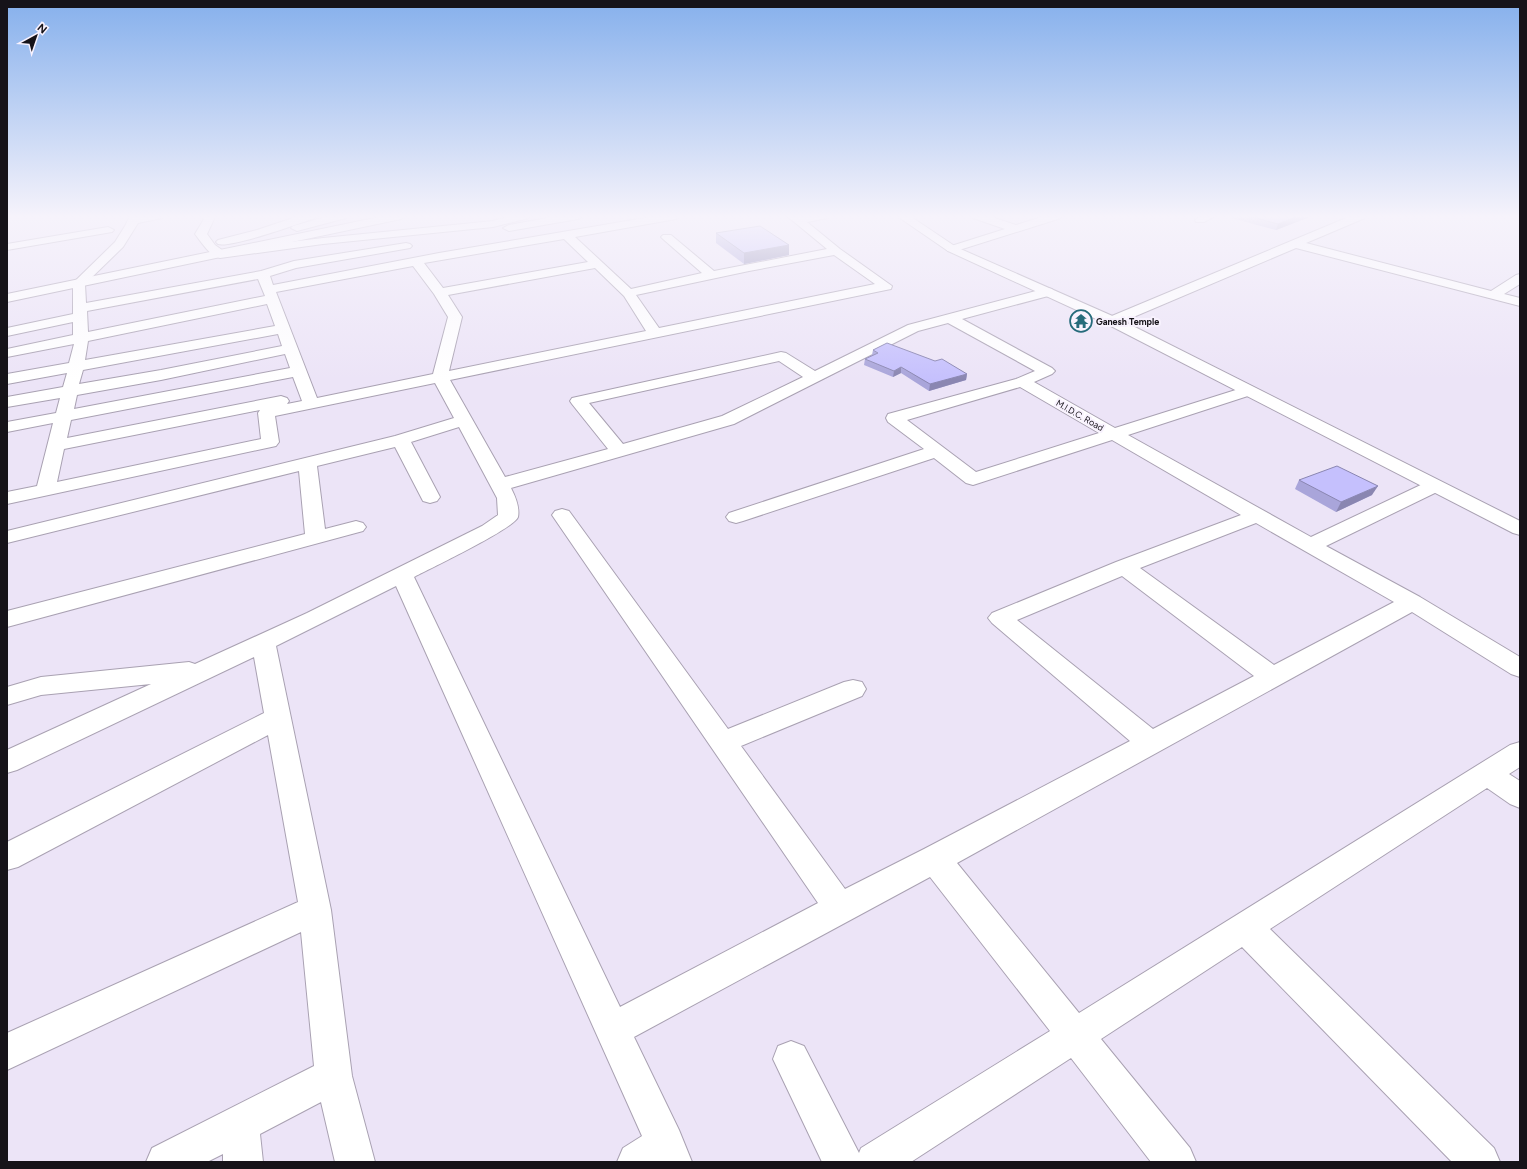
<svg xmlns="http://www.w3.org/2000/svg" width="1527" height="1169" viewBox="0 0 1527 1169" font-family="Figtree,sans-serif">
<rect width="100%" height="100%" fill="#ece4f7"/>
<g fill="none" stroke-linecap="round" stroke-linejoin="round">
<!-- minor casing -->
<g stroke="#a9a1b2" stroke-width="2">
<g id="minor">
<path d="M130,216H163L162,218L138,223L123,247L85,284L86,303L261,271L294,261L406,243L410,244L412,246L410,248L296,268L270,276L273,285L439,253L656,216H681L676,219L575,237L631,289L702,273L663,239L661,237L663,235H671L714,271L827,249L787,216H829L828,218L807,222L840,249L892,286L891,289L886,290L450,380L505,477L608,449L572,404L570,401L572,398L781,352L786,353L815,371L908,325L1047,288L1052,289L1054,292L1052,295L962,319L1052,368L1055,371L1052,374L1034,382L1115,428L1242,388L1248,386L1254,388L1256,391L1254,394L1128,435L1311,537L1427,482L1434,480L1441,482L1443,486L1441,490L1326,546L1420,597L1520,657V677L1511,674L1412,612L957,863L1079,1013L1510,745L1520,742V767L1509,774L1520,781V808L1510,804L1487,788L1270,929L1494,1148L1500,1162H1452L1242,947L1101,1039L1190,1148L1196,1162H1151L1071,1058L911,1162H822L773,1059L778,1046L791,1041L804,1046L859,1153L861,1148L1050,1031L930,877L634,1037L679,1130L692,1162H617L623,1148L642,1136L396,586L276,646L331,910L352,1076L375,1162H335L321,1102L260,1134L263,1162H223V1154L207,1162H146L152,1148L314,1066L301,932L7,1070V1033L298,902L268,735L18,867L7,870V842L264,713L254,657L17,770L7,773V750L151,684L41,695L7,705V687L41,677L189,662L195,664L307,613L482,526L498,515L497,498L459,427L411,442L440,497L437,501L430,503L423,501L395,447L317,466L325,529L356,521L363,523L366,527L363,531L7,627V611L305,534L299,471L7,543V531L395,436L454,418L435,383L275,416L279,442L276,446L7,504V492L37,486L53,423L7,432V422L56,413L60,398L7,407V397L63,387L67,373L7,384V374L69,363L74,344L7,357V349L73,335V322L7,336V328L73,314V283L115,242L125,226ZM564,239L588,262L443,288L424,263ZM834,255L875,284L659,328L636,295L749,271ZM413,266L434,294L448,317L433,374L317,398L276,292ZM595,268L624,296L646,331L449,371L462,317L448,295ZM258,279L265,296L88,332L87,311ZM267,304L275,326L85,360L88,341ZM948,323L1035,371L1016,379L888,414L886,418L888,422L924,449L729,513L726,517L729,521L736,523L743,521L934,458L966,483L973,485L1112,440L1241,515L1116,562L992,613L988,618L992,623L1130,741L924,849L845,889L741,746L862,696L866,689L862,682L853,680L844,682L728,729L569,511L562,509L555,511L552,515L818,903L620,1007L414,577C429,569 515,528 518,517C520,507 515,496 511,488L734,424L918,331ZM278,334L282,346L161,370L79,384L83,370ZM285,354L290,368L74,409L77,395L161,380ZM779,361L803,377L722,416L623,444L589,403ZM293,377L302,401L287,404L289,401L287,398L281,396L67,438L71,420ZM1020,387L1099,433L976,472L907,420ZM260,410L258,413L261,439L57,482L64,449ZM1256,523L1394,602L1274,665L1140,568ZM1122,576L1254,676L1153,729L1017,620Z"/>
<path d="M203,216H213L214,219L207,234L215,245L222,250L323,238L493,221L511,216H530L529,218L493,227L323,244L220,258C209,255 202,243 195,234L204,219Z"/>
<path d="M299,216H316L315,218C298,224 231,248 218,244L216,242L218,240L257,230Z"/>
<polygon points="329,216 347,216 346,218 297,231 291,228 293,226"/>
<polygon points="558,216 583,216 578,219 509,231 503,228 509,225"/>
<polygon points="972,216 988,216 1016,225 1045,216 1062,216 1061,218 956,251 948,251 946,249 948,247 1005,229 973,218"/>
<polygon points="1200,216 1215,216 1204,222 1196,222 1195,220"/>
<polygon points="1351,216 1366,216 1365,218 1306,243 1491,291 1516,275 1520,274 1520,284 1504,294 1520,298 1520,306 1296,248 1117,324 1112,325 1107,324 1105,321 1107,318"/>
<polygon points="108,227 114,230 112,232 7,250 7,244"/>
</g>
</g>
<!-- tertiary casing -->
<g stroke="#a9a1b2" stroke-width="2">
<polygon id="tertiary" points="384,216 406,216 401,219 7,302 7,294"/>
</g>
<!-- secondary casing -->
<g stroke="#a9a1b2" stroke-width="2">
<polygon id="secondary" points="897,216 910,216 956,247 1117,318 1520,521 1520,535 1513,533 1107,324 948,251"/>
</g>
<!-- minor -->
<use href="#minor" fill="#fff" fill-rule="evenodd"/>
<!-- tertiary -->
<use href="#tertiary" fill="#fff" fill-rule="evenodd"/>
<!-- secondary -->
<use href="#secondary" fill="#fff" fill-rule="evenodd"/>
</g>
<!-- wall -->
<g fill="#a9a5da">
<polygon points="1224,216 1312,216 1276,230"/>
<polygon points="716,233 789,245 789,255 744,264 716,243"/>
<polygon points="873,350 967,374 966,380 929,391 901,373 893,377 864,365 865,359 872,355"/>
<polygon points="1299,480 1372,495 1336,512 1295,489"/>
</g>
<!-- shaded-wall -->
<g fill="#8a86b1">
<polygon points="1298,216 1312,216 1276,230 1278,224"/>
<polygon points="789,245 789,255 744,264 744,253"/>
<polygon points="901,367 901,373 893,377 894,371"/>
<polygon points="967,374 966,380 929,391 930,384"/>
<polygon points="1378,486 1372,495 1336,512 1341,502"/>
</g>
<!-- building -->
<g fill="#c5c0fd" stroke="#8a86b1">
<polygon points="1249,216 1298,216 1278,224"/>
<polygon points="760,226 789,245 744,253 716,233"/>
<polygon points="887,343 935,361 942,359 967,374 930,384 901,367 894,371 865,359 878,353 873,350"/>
<polygon points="1337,466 1378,486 1341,502 1299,480"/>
</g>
<!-- sky -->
<linearGradient id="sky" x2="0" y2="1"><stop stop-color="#86b0ec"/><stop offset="0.57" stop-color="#f6f3fb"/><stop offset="1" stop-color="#f6f3fb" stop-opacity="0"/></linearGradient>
<rect width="1527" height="380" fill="url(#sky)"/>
<!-- icons -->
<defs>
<g id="temple-ring" transform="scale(1.15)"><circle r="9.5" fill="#f8f2fe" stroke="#266b7b" stroke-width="1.5"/><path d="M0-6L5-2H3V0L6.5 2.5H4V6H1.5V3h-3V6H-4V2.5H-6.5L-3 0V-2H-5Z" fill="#266b7b"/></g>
</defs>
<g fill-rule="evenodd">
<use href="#temple-ring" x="1081" y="321"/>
</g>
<g text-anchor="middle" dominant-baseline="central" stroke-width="4" stroke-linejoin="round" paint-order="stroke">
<!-- far-poi labels -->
<g font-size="9" font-weight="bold" fill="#161319" stroke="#f8f2fe" text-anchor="start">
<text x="1096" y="321">Ganesh Temple</text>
</g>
<!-- far-street labels -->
<g font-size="9" fill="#161319" stroke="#f8f2fe">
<text transform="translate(1080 415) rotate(30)">M.I.D.C. Road</text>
</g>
</g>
<!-- border -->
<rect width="1527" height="1169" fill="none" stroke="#161319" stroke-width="16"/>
<!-- north arrow -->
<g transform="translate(36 36) rotate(40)" stroke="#f8f2fe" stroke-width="3" paint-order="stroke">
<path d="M0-3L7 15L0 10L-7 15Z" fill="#161319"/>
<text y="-6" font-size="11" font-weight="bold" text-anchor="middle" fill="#161319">N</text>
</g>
</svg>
